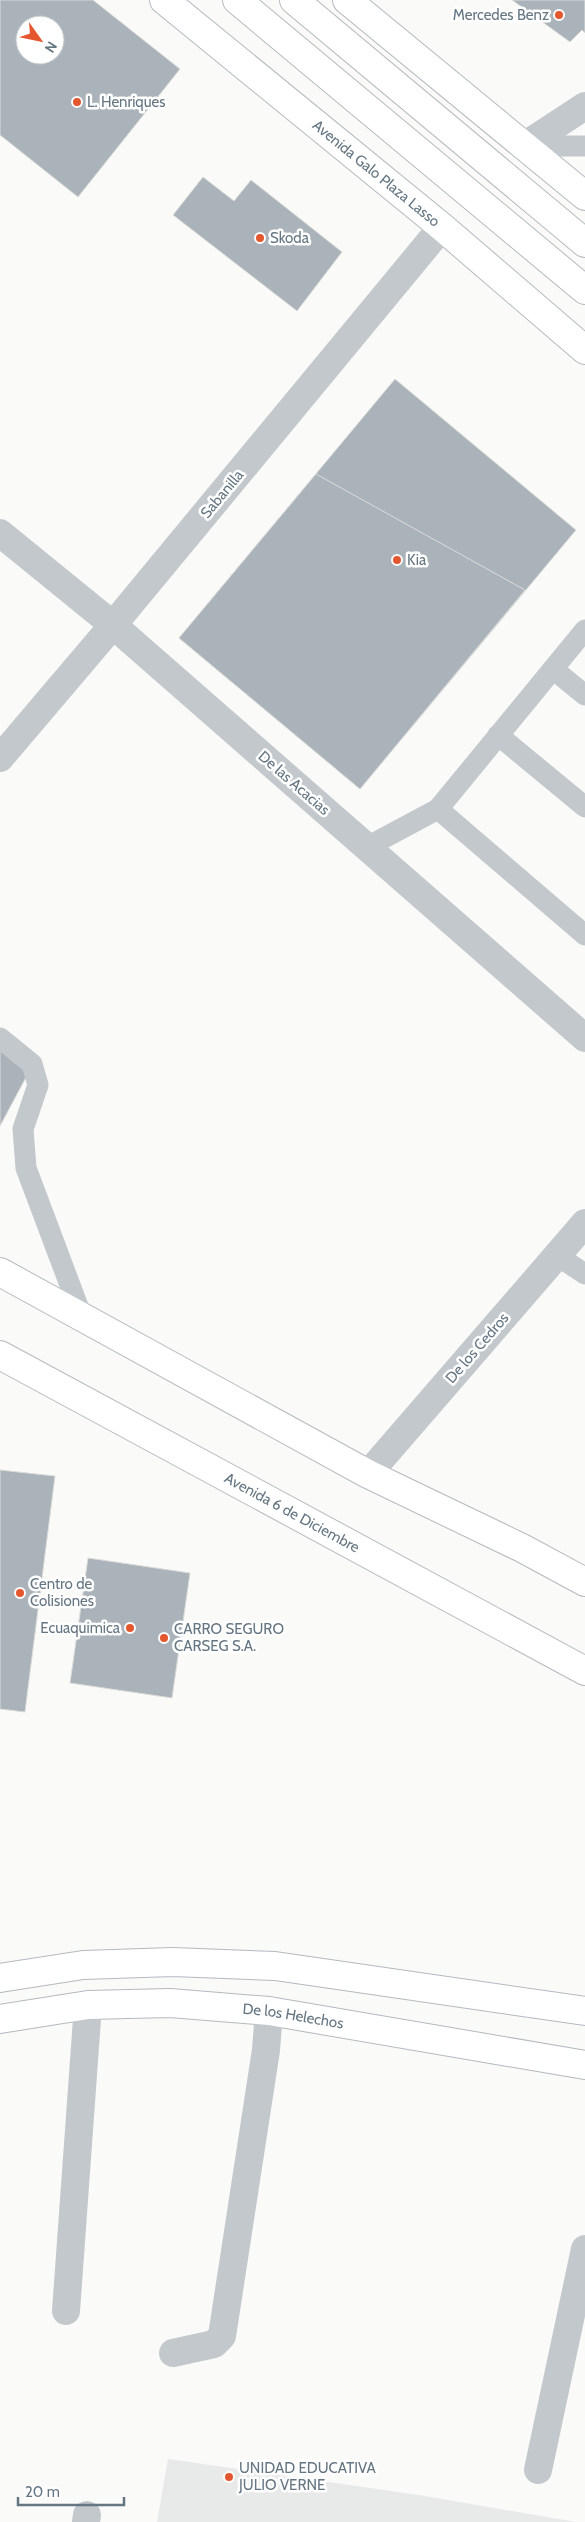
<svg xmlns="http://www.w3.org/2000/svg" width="585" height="2522" viewBox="0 0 585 2522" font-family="Cabin,sans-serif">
<rect width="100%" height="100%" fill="#fafaf8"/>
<!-- built -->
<polygon fill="#e8e9e9" points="168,2459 419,2495 576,2522 157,2522"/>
<!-- building -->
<g fill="#aab3b9" stroke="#dcdcda" fill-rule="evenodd">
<path d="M0,0H93L180,69L78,197L0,135ZM25,25H55V55H25Z"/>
<polygon points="512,0 585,0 585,33 582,30 570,42"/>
<polygon points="203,177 234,201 251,180 342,252 297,311 173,215"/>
<polygon points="395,379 576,530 360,789 179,638"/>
<polygon points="316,474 525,590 360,789 179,638"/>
<polygon points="0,1051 31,1068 0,1126"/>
<polygon points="0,1470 55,1476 25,1712 0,1709"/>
<polygon points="88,1558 190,1573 172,1698 70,1683"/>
</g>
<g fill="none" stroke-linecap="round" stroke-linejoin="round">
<!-- secondary casing -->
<g stroke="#b3babf" stroke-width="30">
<g id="secondary">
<path id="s1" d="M164,0L442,227L585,350"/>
<polyline points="347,0 585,196"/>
<polyline points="0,1978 83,1965 173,1962 275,1966 585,2011"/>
<path id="s2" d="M0,2019L88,2005L170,2003L269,2011L585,2065"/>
</g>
</g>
<!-- primary casing -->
<g stroke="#b5babe" stroke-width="30">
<g id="primary">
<polyline points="237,0 585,290"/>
<polyline points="294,0 585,243"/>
<polyline points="0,1272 368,1474 522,1548 585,1582"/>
<path id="s3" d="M0,1355L585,1671"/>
</g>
</g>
<!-- lane -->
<g stroke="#c3c8cc" stroke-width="21">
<polyline points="524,146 585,146"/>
<polyline points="585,630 438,809 585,935"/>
<polyline points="553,669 585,695"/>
<polyline points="498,735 585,807"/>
<polyline points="367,847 438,809"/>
<polyline points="0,1038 32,1064 38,1085 23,1129 26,1168 82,1317"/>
<polyline points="558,1256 585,1274"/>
</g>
<!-- street -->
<g stroke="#c3c8cc" stroke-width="28">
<polyline points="524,146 585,106"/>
<polyline points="0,533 113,625 585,1038"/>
<polyline points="0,758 113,625 442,227"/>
<polyline points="368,1474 585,1223"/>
<polyline points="66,2311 88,2005"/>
<polyline points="173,2353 214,2344 222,2336 266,2050 269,2011"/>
<polyline points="538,2470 585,2249"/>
<polyline points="86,2522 87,2515"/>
</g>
<!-- secondary -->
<use href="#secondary" stroke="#fff" stroke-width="28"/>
<!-- primary -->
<use href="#primary" stroke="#fff" stroke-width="28"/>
</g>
<!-- markers -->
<g fill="#e4572e" stroke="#fff" stroke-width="2">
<circle cx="559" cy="15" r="5"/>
<circle cx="77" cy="102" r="5"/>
<circle cx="260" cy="238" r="5"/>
<circle cx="397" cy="560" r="5"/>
<circle cx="20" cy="1593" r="5"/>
<circle cx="130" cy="1628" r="5"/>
<circle cx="164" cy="1638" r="5"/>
<circle cx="229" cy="2477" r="5"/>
</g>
<g text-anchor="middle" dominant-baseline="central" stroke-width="5" stroke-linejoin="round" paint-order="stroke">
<!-- poi labels -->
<g font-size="15" fill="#657683" stroke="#fff" text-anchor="start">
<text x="549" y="15" text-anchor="end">Mercedes Benz</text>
<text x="87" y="102">L. Henriques</text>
<text x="270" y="238">Skoda</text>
<text x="407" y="560">Kia</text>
<text x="30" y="1584">Centro de<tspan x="30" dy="17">Colisiones</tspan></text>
<text x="120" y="1628" text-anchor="end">Ecuaquimica</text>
<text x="174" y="1629">CARRO SEGURO<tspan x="174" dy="17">CARSEG S.A.</tspan></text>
<text x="239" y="2468">UNIDAD EDUCATIVA<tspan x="239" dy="17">JULIO VERNE</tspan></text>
</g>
<!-- street labels -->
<g font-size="15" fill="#657683" stroke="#fff">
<text stroke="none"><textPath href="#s1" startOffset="274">Avenida Galo Plaza Lasso</textPath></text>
<text transform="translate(222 494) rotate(-50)">Sabanilla</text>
<text transform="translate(294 783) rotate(41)">De las Acacias</text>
<text transform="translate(477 1348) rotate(-49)">De los Cedros</text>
<text stroke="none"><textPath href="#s3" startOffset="332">Avenida 6 de Diciembre</textPath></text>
<text stroke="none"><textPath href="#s2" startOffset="295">De los Helechos</textPath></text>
</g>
</g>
<!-- north arrow -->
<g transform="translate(40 40) rotate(123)"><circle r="24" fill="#ffffff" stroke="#c1c8cd"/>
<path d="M0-4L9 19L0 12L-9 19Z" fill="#e4572e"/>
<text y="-8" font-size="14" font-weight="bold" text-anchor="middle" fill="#657683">N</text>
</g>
<!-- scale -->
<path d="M18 2497v8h106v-8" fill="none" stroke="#657683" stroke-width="2.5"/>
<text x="25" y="2497" font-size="15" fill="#657683" stroke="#ffffff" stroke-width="4" paint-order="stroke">20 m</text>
</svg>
